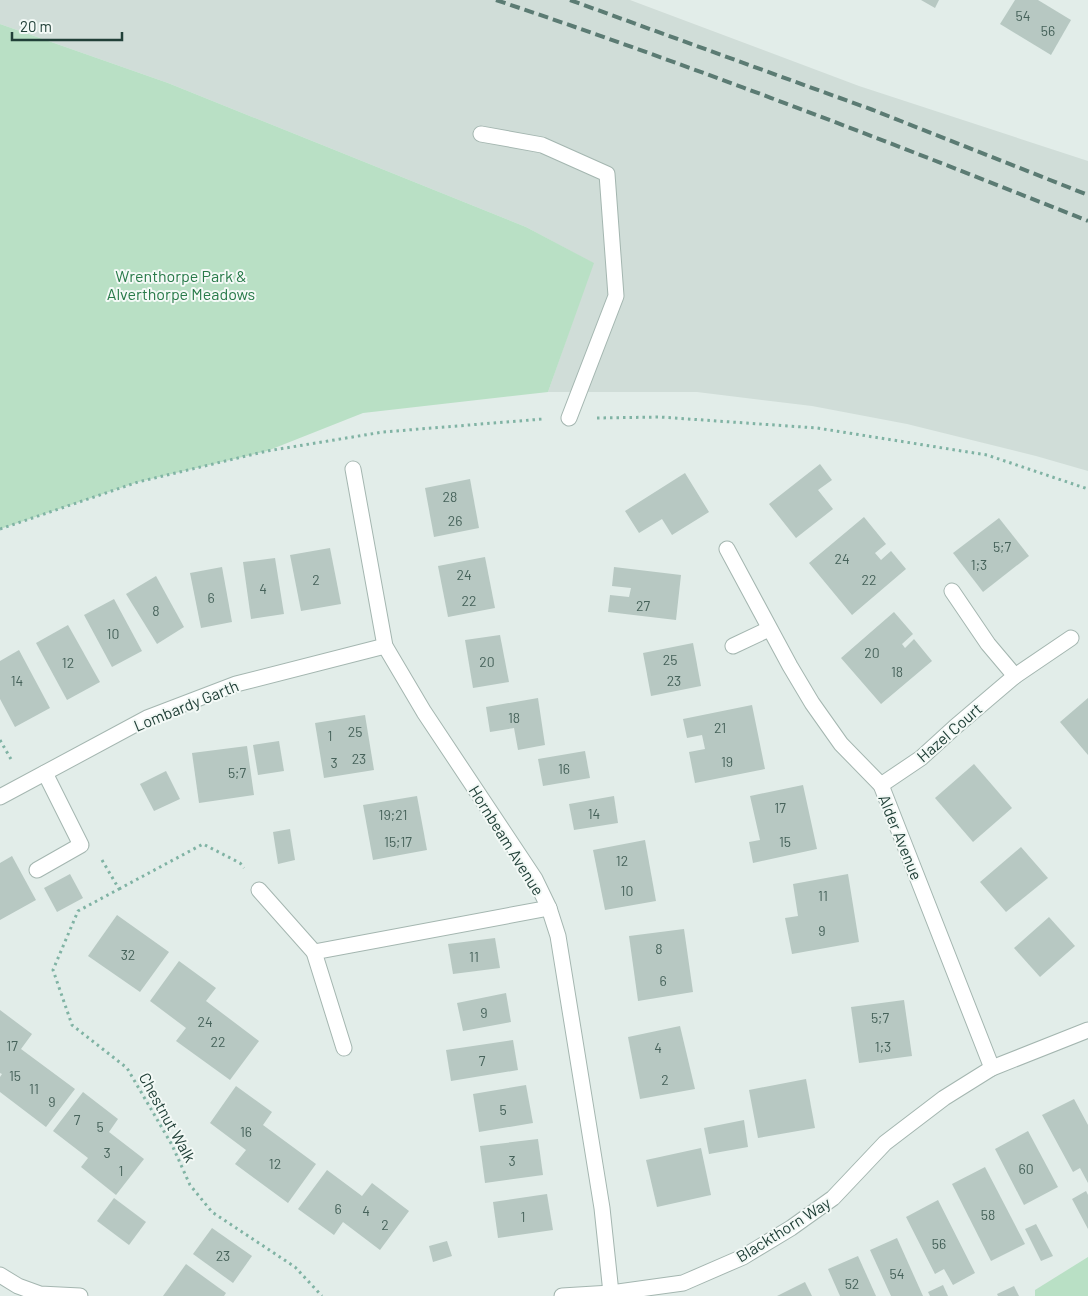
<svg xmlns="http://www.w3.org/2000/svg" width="1088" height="1296" viewBox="0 0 1088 1296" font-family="Barlow,sans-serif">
<rect width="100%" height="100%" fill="#e2ede9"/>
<!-- built -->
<polygon fill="#d0ddd8" points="0,0 630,0 859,86 1088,161 1088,471 1036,456 907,424 812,406 697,392 548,392 593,263 526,227 168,83 0,24"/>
<!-- green -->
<g fill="#b9e0c5">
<polygon points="0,24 168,83 526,227 594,263 548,392 363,413 267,451 138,482 0,529"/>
<polygon points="1088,1257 1088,1296 1035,1296 1035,1290"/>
</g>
<!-- building -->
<g fill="#b7c8c2">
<polygon points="921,0 939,0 935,8"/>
<polygon points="1015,0 1038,0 1071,20 1051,55 1000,24"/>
<polygon points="820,464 832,480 818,490 833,509 796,538 769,504"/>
<polygon points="685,473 709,512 672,535 662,519 639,533 625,511"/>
<polygon points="470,479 479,528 434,537 425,488"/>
<polygon points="864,517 886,544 875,553 881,560 891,551 906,569 852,615 809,563"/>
<polygon points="999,518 1029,556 983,592 953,553"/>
<polygon points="330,548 341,604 301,611 290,555"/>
<polygon points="485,557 495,608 448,617 438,566"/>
<polygon points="275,558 284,614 251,619 243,562"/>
<polygon points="222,567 232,622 201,628 190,573"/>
<polygon points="614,567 681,575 676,620 608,612 610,595 629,597 631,588 612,586"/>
<polygon points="156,576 184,627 157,644 126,594"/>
<polygon points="114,599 142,651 112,667 84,615"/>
<polygon points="894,612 913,634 902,644 905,648 914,639 932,661 881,704 841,658"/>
<polygon points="68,625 100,682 67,700 36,643"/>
<polygon points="500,635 509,682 473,688 465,640"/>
<polygon points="693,643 701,686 651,696 643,653"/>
<polygon points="19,650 50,708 15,727 0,699 0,661"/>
<polygon points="538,698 545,745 518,750 514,728 490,732 486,707"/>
<polygon points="1088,698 1088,755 1060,722"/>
<polygon points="752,705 765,769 695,783 689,752 705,749 702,735 687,738 683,719"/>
<polygon points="365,715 374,770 324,778 315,723"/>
<polygon points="279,741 284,771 258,775 253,745"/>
<polygon points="247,746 254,795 199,803 192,753"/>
<polygon points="585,751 590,778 543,786 538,759"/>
<polygon points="974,764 1012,808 973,842 935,798"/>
<polygon points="166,771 180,799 154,811 140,784"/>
<polygon points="803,785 817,849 753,863 749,842 760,840 750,796"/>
<polygon points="417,796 427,850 373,860 363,805"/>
<polygon points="614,796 618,823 574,830 569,804"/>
<polygon points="290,829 295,860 278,864 273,832"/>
<polygon points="645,840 656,901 605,910 593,850"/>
<polygon points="1021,847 1048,878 1006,912 980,882"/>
<polygon points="12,856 36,900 0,920 0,863"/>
<polygon points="70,874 83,898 57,912 44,888"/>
<polygon points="848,874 859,942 792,954 785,918 798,916 793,884"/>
<polygon points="117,915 169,952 140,992 88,956"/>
<polygon points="1049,917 1075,946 1040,977 1014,948"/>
<polygon points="684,929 693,992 638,1001 629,936"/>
<polygon points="495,938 500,968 453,974 448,944"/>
<polygon points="179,961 216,988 206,1001 259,1041 230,1080 176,1041 186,1028 150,1001"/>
<polygon points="506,993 511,1022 463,1031 457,1003"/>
<polygon points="904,1000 912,1056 859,1063 851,1007"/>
<polygon points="0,1010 32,1034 21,1049 75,1089 46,1127 0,1092 0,1077 2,1074 0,1073"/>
<polygon points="680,1026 695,1089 640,1099 628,1037"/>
<polygon points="513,1040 518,1070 451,1081 446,1050"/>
<polygon points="806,1079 815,1128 758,1138 749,1090"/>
<polygon points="526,1085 533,1123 479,1132 473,1094"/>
<polygon points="236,1086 272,1112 263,1125 316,1164 288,1203 235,1164 246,1150 210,1123"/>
<polygon points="83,1092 118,1119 109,1132 144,1159 116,1195 81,1167 88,1158 53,1131"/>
<polygon points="1074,1099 1088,1125 1088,1183 1080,1168 1073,1172 1042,1115"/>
<polygon points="744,1120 748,1147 709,1154 704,1128"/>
<polygon points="1028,1131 1058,1187 1024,1205 995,1149"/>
<polygon points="538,1139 543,1175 485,1183 480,1146"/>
<polygon points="701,1148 711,1195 657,1207 646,1160"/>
<polygon points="985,1167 1025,1244 991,1261 952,1184"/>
<polygon points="327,1170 362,1196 372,1183 409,1211 380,1250 343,1222 334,1235 298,1209"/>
<polygon points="1086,1191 1088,1195 1088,1229 1072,1199"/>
<polygon points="547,1194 553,1230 498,1238 493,1202"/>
<polygon points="114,1198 146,1222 129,1245 97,1221"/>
<polygon points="938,1200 975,1273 953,1285 944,1269 935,1274 906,1217"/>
<polygon points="1036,1224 1053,1256 1041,1261 1025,1229"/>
<polygon points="212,1228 252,1256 233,1283 193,1254"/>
<polygon points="897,1238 923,1296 891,1296 870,1250"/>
<polygon points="447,1241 452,1256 433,1262 429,1246"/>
<polygon points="858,1256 876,1296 840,1296 828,1269"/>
<polygon points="186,1264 226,1293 224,1296 163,1296"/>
<polygon points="805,1282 812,1296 777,1296"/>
<polygon points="943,1285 948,1296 930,1296 928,1292"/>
<polygon points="1014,1286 1019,1296 998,1296 997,1294"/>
</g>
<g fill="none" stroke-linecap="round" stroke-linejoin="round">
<!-- service casing -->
<g stroke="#a4b6b0" stroke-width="17">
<g id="service">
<polyline points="481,134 542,145 607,174 616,296 569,418"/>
<polyline points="37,870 81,845 45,773"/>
<polyline points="259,890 314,952 344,1048"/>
<polyline points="314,952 549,908"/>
<polyline points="0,1275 18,1286 40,1294 80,1296"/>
</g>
</g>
<!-- minor casing -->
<g stroke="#a4b6b0" stroke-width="17">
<g id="minor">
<polyline points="353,469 385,646 424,712 535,879 549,908 558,936 602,1208 611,1293"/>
<polyline points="727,549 790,666 812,703 841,744 881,785 992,1068"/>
<polyline points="952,591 988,644 1015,676"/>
<polyline points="733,646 769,629"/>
<polyline points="881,785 921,758 955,727 1015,676 1071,638"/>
<polyline points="0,797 147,718 236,684 385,646"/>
<polyline points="562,1296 611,1293 683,1283 743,1257 791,1228 833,1198 885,1143 944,1098 992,1068 1088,1030"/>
</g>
</g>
<!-- path -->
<g stroke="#80b3a4" stroke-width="3" stroke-dasharray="2.5 4" stroke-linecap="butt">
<polyline points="597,418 660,417 817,428 987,455 1088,489"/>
<polyline points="0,529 138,482 267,451 383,432 543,419"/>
<polyline points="0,740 12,761"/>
<polyline points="102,860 119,889 78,911 53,970 72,1025 127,1068 172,1145 190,1185 212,1212 295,1267 322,1296"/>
<polyline points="119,889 203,844 240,863 244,868"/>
</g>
<!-- service -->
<use href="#service" stroke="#fff" stroke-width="15"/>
<!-- minor -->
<use href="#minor" stroke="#fff" stroke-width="15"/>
<!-- rail -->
<g stroke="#5b7b73" stroke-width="4" stroke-dasharray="10 5" stroke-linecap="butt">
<path d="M496,0C696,67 892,143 1088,221"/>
<polyline points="570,0 873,110 1088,195"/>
</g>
</g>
<g text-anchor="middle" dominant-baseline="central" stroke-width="4" stroke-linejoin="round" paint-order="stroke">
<!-- number labels -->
<g font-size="14" fill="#46625a">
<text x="1023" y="15">54</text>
<text x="1048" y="30">56</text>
<text x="450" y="496">28</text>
<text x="455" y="520">26</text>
<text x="1002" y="546">5;7</text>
<text x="842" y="558">24</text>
<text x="979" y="564">1;3</text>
<text x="464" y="574">24</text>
<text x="316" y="579">2</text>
<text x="869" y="579">22</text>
<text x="263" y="588">4</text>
<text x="211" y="597">6</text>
<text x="469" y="600">22</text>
<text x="643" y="605">27</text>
<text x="156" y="610">8</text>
<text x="113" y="633">10</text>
<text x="872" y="652">20</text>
<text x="670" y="659">25</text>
<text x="487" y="661">20</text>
<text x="68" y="662">12</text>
<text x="897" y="671">18</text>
<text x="17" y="680">14</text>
<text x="674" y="680">23</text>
<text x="514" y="717">18</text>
<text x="720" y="727">21</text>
<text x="355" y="731">25</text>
<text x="330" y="735">1</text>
<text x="359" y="758">23</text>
<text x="727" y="761">19</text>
<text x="334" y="762">3</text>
<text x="564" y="768">16</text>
<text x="237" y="772">5;7</text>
<text x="780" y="807">17</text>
<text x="594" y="813">14</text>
<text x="393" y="814">19;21</text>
<text x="398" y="841">15;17</text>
<text x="785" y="841">15</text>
<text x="622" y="860">12</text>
<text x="627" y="890">10</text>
<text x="823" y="895">11</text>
<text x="822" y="930">9</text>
<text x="659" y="948">8</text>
<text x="128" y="954">32</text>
<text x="474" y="956">11</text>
<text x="663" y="980">6</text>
<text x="484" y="1012">9</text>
<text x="880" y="1017">5;7</text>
<text x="205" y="1021">24</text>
<text x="218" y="1041">22</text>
<text x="12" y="1045">17</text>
<text x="883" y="1046">1;3</text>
<text x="658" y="1047">4</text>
<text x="482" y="1060">7</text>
<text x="15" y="1075">15</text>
<text x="665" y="1079">2</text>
<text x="34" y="1088">11</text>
<text x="52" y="1101">9</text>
<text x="503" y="1109">5</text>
<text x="77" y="1119">7</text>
<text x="100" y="1126">5</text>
<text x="246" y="1131">16</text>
<text x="107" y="1152">3</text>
<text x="512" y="1160">3</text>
<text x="275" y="1163">12</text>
<text x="1026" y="1168">60</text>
<text x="121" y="1170">1</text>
<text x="338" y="1208">6</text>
<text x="366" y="1210">4</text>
<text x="988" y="1214">58</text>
<text x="523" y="1216">1</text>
<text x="385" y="1224">2</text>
<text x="939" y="1243">56</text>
<text x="223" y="1255">23</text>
<text x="897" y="1273">54</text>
<text x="852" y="1283">52</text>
</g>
<!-- park labels -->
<g font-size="16" fill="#287a49" stroke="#f3f9f6">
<text x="181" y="275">Wrenthorpe Park &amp;<tspan x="181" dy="18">Alverthorpe Meadows</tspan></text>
</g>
<!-- street labels -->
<g font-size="16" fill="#214038" stroke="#f3f9f6">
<text transform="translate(186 705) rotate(-22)">Lombardy Garth</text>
<text transform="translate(949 732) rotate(-41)">Hazel Court</text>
<text transform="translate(901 837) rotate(68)">Alder Avenue</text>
<text transform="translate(507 840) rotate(58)">Hornbeam Avenue</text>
<text transform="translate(168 1117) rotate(61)">Chestnut Walk</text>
<text transform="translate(783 1229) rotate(-32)">Blackthorn Way</text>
</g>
</g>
<!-- scale -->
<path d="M12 32v8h110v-8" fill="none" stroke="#214038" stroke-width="2.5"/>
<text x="20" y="32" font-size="15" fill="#214038" stroke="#f3f9f6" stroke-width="4" paint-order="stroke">20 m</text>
</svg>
